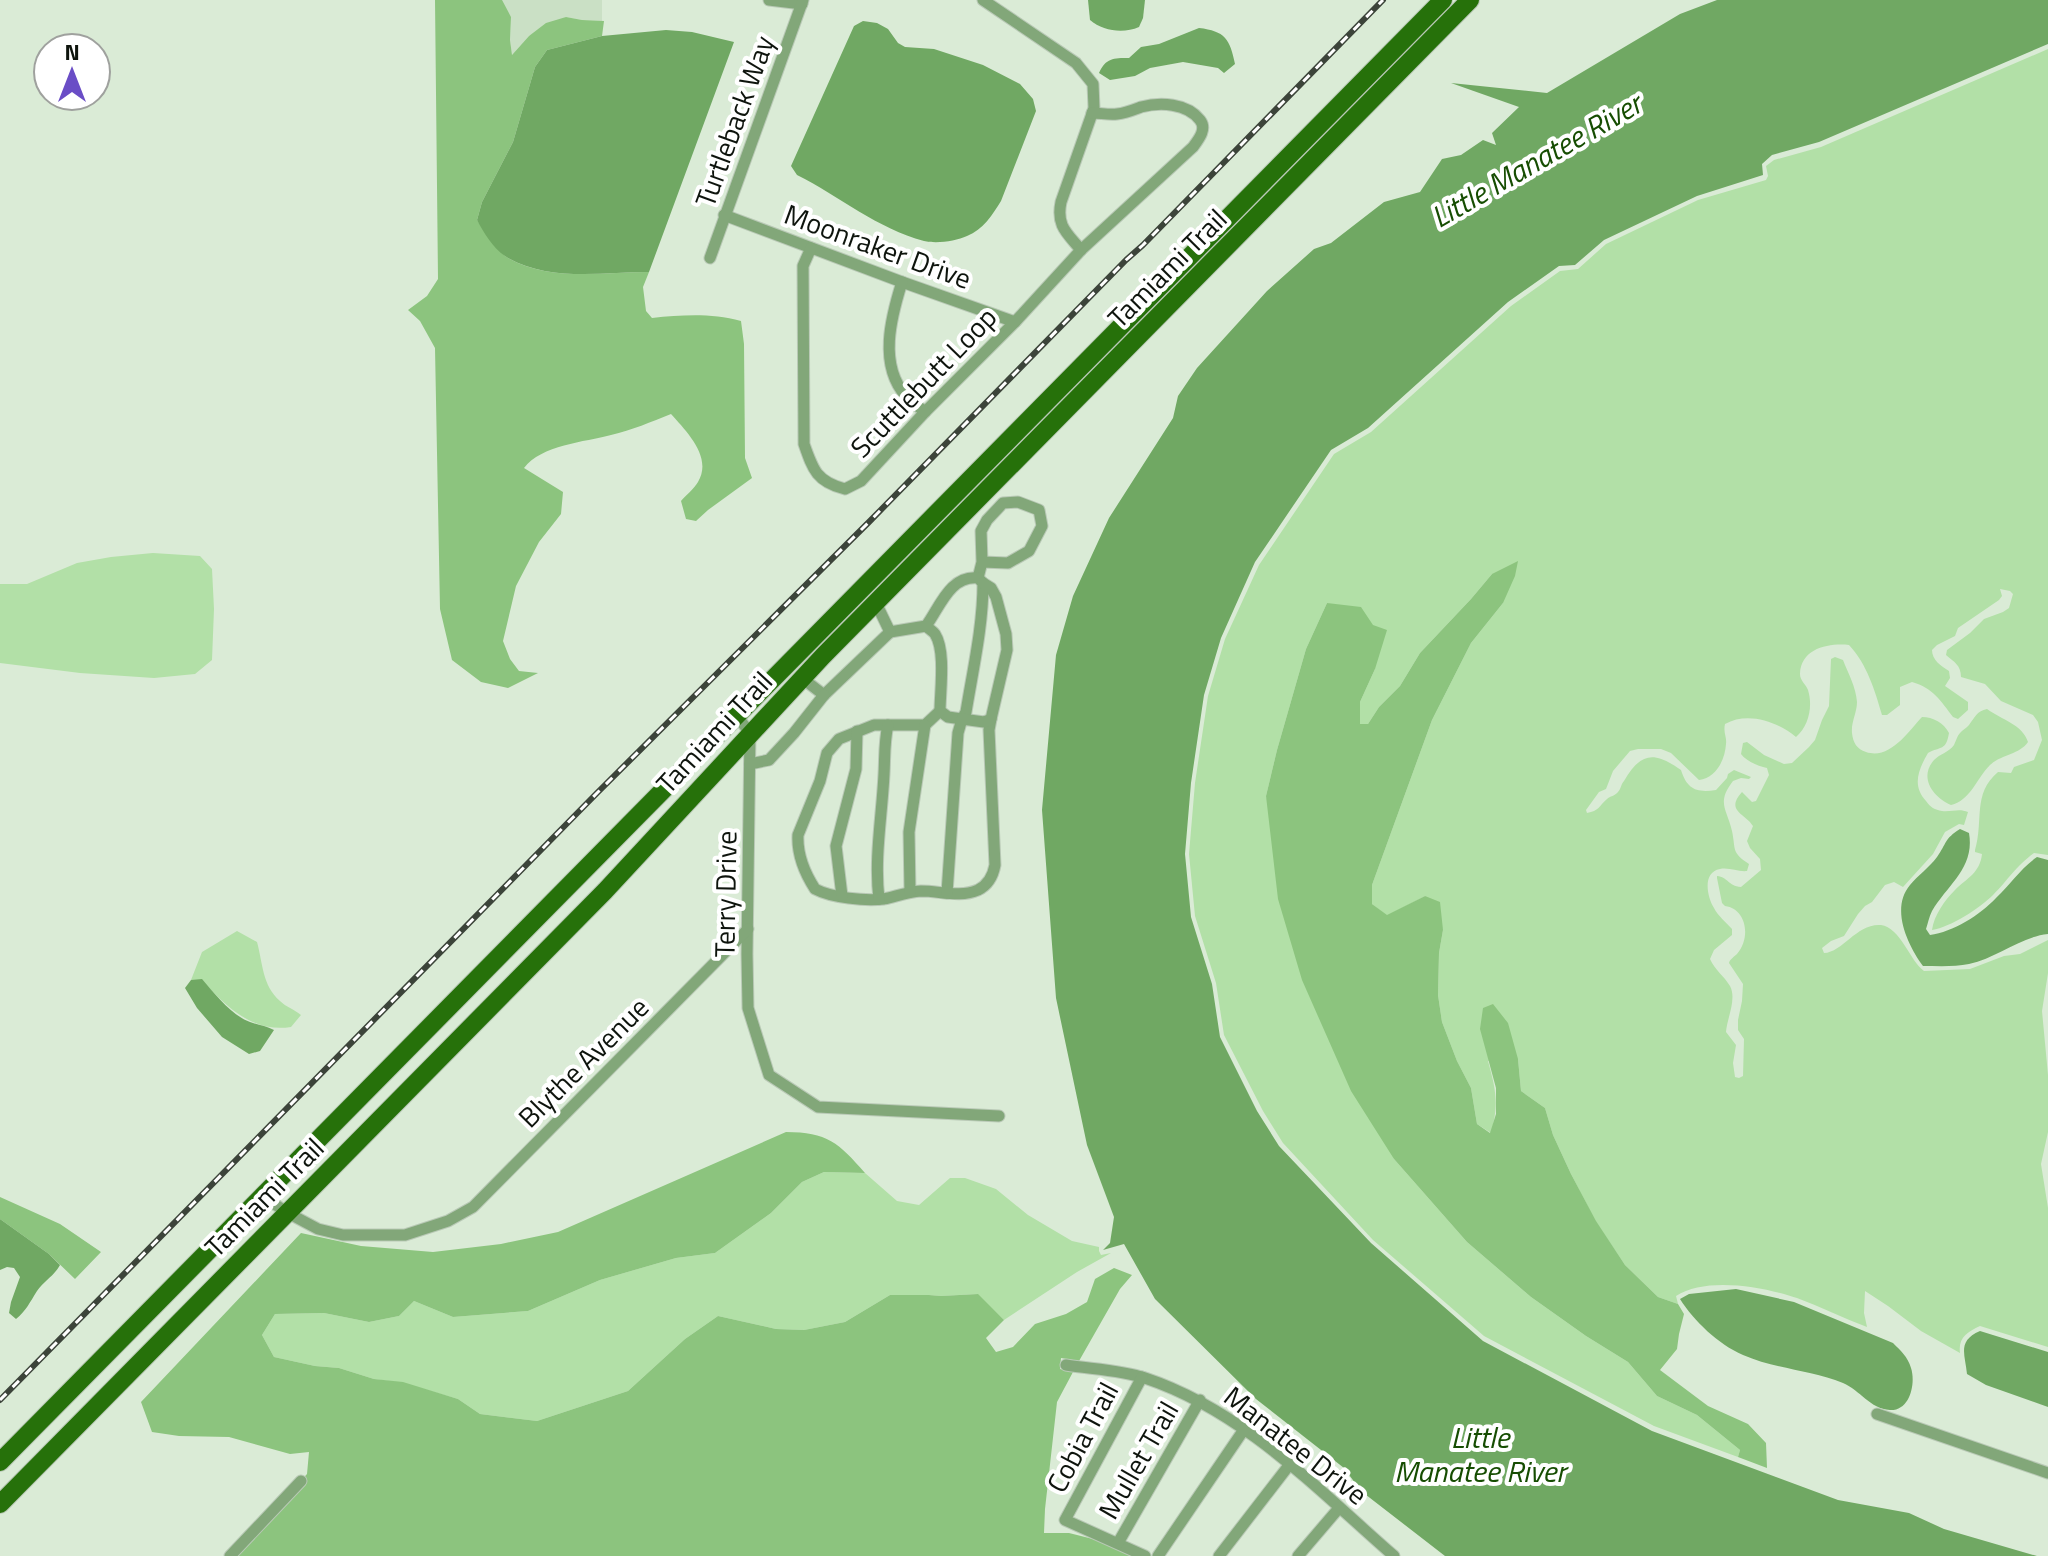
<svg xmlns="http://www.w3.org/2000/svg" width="2048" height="1556" viewBox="0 0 2048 1556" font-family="'Titillium Web',sans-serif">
<rect width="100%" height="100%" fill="#daebd6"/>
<!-- built -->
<polygon fill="#cae0c5" points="501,0 602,0 602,21 582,20 566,17 529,36 512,55 510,40 511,17"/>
<!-- green -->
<g fill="#b2e0a7">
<path d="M2048,49V855L2034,853C2015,867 2009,879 1993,895C1980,908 1951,927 1932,930C1934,915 1945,900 1955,890C1967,878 1980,873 1982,854L1975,852V850C1984,820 1972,794 1998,772L2011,773L2014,767L2034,760L2042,740L2038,722L2033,715L2001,701L1985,684L1961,677C1961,665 1954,662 1946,655L1947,650L1970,633L1984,619L2003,612L2009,608L2013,594L2010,591L2000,589L2002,596L1999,600L1958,628L1955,636L1937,645L1932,650C1932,660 1941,666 1949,671L1950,678L1945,686L1968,702V710L1958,719L1953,717C1941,701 1933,688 1912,682L1900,687V705L1887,715H1882C1875,691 1867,664 1849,645C1829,643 1801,648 1800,674C1800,681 1806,684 1808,690C1813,706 1809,726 1796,737C1778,722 1748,711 1725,724C1723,733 1727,737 1726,744C1725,760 1716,778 1699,780L1671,753L1661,749H1638L1630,751L1613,771L1606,789L1599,792L1586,810L1587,813C1599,811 1599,806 1607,799C1610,796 1615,796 1618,792C1621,789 1621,784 1624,781C1641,752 1654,751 1681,770C1687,789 1696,793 1716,790L1727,778L1728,774L1734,770L1751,777L1749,779L1741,778L1733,781C1716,803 1727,809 1732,831C1736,850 1731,852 1749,864L1747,871C1738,872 1729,867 1720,869C1702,872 1707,897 1714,908C1718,916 1726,922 1732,929V935L1714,950L1710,959C1715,970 1724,976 1730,986C1737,999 1727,1018 1726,1032L1736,1045L1733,1063L1735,1077L1739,1078L1743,1076L1744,1039L1738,1030V1020L1742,1001L1743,984L1729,963C1730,959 1734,957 1737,954C1751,938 1747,909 1725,906L1722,903L1717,878V876C1728,877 1728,886 1741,887L1761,870L1760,859L1750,848L1747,841L1753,826C1745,813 1725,811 1742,792L1752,802L1756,801L1769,775L1767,768C1758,766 1746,761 1741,754L1743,743L1747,742L1764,755L1784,764L1792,763L1809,747L1815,740L1822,720L1829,706L1831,659L1835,657L1843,660C1848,673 1856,687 1857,702C1857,713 1851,722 1852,733C1853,743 1857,749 1866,752C1890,760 1908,732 1922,717C1933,717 1944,723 1949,733C1946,751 1941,746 1928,753C1918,770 1912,786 1926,801C1930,807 1935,810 1942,811C1952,812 1959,808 1968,812L1964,825L1959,824L1945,832L1933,854L1903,887L1894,882L1885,885L1872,902L1865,906L1858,914L1844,936L1831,941L1822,948L1824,953C1843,952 1857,923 1881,925C1900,927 1910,961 1924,971L1970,969L2004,956L2020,954L2048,940V973L2042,1011L2048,1075V1132L2041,1164L2048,1208V1347L1980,1326C1967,1332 1958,1338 1960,1353L1921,1331L1888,1306L1865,1291L1864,1313L1867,1327C1843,1318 1821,1307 1797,1298C1765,1287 1706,1276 1676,1296L1678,1304L1658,1297L1625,1265L1596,1222L1571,1174L1553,1135L1545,1108L1521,1091L1518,1059L1488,1061C1496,1090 1499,1104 1491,1133L1477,1124L1471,1088L1457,1061L1442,1022L1438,995L1439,953L1443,930L1425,896L1387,916L1372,904V885L1432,720L1471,643L1503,603L1492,574L1471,599L1420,653L1400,686L1379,707L1368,724H1360V702L1375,669L1373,626L1327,603L1306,649L1277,750L1266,796L1394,1159L1467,1242L1531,1297L1586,1336L1628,1362L1657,1396L1697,1415L1740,1450L1738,1457L1654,1426L1484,1336L1373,1240L1283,1143L1263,1111L1224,1035L1216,983L1195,916L1189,854L1195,783L1208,696L1225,639L1259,565L1334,454L1371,432L1511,306L1560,271L1578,269L1606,244L1698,200L1766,180L1768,176L1766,166L1774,160L1821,147Z"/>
<polygon points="153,553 200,556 212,569 214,609 212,660 195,674 154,678 80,673 0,663 0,584 27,584 77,563 111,557"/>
<path d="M1987,709C2002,720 2022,724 2028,742C2019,755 2002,754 1990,765C1976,779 1971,800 1951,805C1934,798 1918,778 1934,760C1940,754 1949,752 1954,745C1956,741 1957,736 1960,733C1962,730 1967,728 1969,725C1975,717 1977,711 1987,709Z"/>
<path d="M237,931L257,942C263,964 262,985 280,1001C286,1007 294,1009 301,1015L291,1027C253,1033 226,1007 202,980H191L202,952Z"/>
<polygon points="824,1172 865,1173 897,1201 919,1205 950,1178 965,1178 996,1189 1028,1215 1072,1241 1099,1247 1099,1251 1101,1255 1111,1253 1077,1272 1004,1320 977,1294 941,1296 929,1295 890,1295 845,1322 804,1330 776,1329 718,1316 685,1339 628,1391 537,1421 480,1414 458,1399 403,1383 374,1379 339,1368 315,1366 274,1357 262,1335 275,1314 324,1313 369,1322 399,1316 414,1301 453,1317 528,1311 600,1280 676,1258 715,1253 771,1213 802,1182"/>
</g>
<!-- forest -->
<g fill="#8cc47e">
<path d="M435,0H502L511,17L510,40L512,55L529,36L546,23L566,17L582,20L604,21L602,36L547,50L535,67L513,142L482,202L477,220C484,230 498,252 508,258C550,282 603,272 649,272L643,287L646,311L652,318C683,315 711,313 741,321L744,344L745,458L752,478L708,510L696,521L686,519L681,501C686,495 694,489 698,482C713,457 686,431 671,414C651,422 632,430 611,435C585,442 541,445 524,468L563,492L561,514L539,542L516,586L503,641L510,659L519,671L538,673L508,688L481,682L452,660L440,609L435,348L420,321L408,310L427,296L438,279Z"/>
<polygon points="1518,561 1515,576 1503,603 1471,643 1432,720 1372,885 1372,904 1387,915 1425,896 1440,902 1443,930 1439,953 1438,995 1442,1022 1457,1061 1471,1088 1477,1124 1490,1133 1496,1114 1496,1088 1480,1029 1483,1008 1493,1004 1508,1023 1518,1059 1521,1091 1545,1108 1553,1135 1571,1174 1596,1221 1625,1265 1658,1297 1678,1304 1684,1314 1679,1334 1677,1349 1660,1370 1708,1406 1748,1424 1766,1443 1767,1468 1738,1457 1740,1450 1697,1415 1657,1396 1628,1362 1586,1336 1531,1297 1467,1242 1394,1159 1351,1091 1302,980 1278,899 1266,796 1277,750 1306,649 1327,603 1361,607 1373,625 1387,630 1375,669 1360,702 1360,724 1368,724 1379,707 1400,686 1420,653 1471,599 1492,574"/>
<path d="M786,1132C827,1132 839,1143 865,1173L824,1172L802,1182L771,1213L715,1253L676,1258L600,1280L528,1311L453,1317L414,1301L399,1316L369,1322L324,1313L275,1314L262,1335L274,1357L315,1366L339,1368L374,1379L403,1382L458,1399L480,1414L537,1421L628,1391L685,1339L718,1316L776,1329L804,1330L845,1322L890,1295H929L941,1296L978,1294L1004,1320L986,1338L996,1352L1013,1347L1035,1324L1066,1314L1087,1302L1095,1279L1114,1268L1132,1275L1120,1289L1079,1361L1061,1358L1060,1369L1073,1372L1057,1402L1045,1509L1044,1533H1069L1097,1540L1131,1556H231L307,1474L309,1452L290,1454L229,1437L179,1436L152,1432L141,1402L301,1233L361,1246L433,1252L501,1244L558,1232Z"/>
<polygon points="0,1197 60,1224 101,1252 75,1279 49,1254 0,1219"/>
</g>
<!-- water -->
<g fill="#70a863">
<path d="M1088,0H1145L1143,18L1139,27C1123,34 1103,31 1090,20Z"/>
<polygon points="1717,0 2048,0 2048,44 1819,142 1772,155 1762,164 1763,175 1697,196 1604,240 1575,265 1559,266 1508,302 1368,428 1331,450 1255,562 1221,638 1204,695 1191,783 1185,854 1191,917 1212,984 1220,1037 1257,1111 1279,1146 1371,1243 1483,1341 1652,1431 1838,1500 1909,1513 1944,1529 2037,1556 1445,1556 1361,1491 1344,1468 1256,1399 1155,1299 1124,1244 1103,1250 1110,1243 1114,1217 1087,1145 1056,998 1042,810 1056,655 1073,596 1109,518 1173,418 1178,396 1197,368 1267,291 1314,249 1331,243 1384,202 1420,192 1442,159 1461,155 1483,140 1496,145 1492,133 1519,107 1451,83 1547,93 1680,14"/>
<path d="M863,21L877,23L888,29L898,43L905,47L934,49L983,65L1020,84L1033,99L1036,111L1001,201C993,214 983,230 967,236C956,241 937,244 924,241C878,229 839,196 797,175L791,166L854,26Z"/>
<path d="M1199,28C1225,31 1230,39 1235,64L1224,73L1218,68L1183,62L1150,68L1135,76L1110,80L1099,73C1106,58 1113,58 1129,58L1141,47L1159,44Z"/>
<path d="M666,30L692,32L734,42L649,272C602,272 551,282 508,258C494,250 484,233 477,220L482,202L513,142L535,67L547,50L602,36Z"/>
<path d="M1960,829L1969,833C1975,868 1948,884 1932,911C1929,917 1928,923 1926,929L1930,935C1953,932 1980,915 1996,898C2011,884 2020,869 2037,857L2048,860V934C2020,937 1997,958 1969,964C1955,967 1938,966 1923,966C1908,945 1890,909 1910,885C1918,875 1929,868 1937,857C1947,843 1944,839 1960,829Z"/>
<path d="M202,979C215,994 231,1015 250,1022C258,1025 266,1026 274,1030L260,1051L249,1054L222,1037L197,1008L185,988L191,980Z"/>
<path d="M0,1219L49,1254L60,1265C54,1276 44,1281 37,1291C30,1302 26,1311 16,1319L9,1313L11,1302L20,1277L14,1268L7,1267L0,1270Z"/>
<path d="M1736,1289L1794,1302L1893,1343C1900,1350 1908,1357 1911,1368C1916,1383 1910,1411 1890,1410C1870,1409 1860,1390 1843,1383C1811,1370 1775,1369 1743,1355C1718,1344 1694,1321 1680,1299L1689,1294Z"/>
<path d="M1980,1331L2048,1352V1407L1986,1385L1967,1374C1965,1354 1957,1341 1980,1331Z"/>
</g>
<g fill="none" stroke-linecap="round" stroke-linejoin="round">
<!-- street casing -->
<g stroke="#b9c9b6" stroke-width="13">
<g id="street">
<polyline points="769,0 802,4"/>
<path d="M983,0L1076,63L1093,84L1094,108L1061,202C1056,226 1067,233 1081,250"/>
<polyline points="724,215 902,282 1015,322"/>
<path d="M811,248L803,266L804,444C813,470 817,482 845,489L861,481L925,412L1015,322L1081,250L1193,147C1199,139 1207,129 1200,120C1187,103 1160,102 1141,107C1133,110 1126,113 1117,114C1109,115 1100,113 1092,113"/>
<polyline points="710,258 803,0"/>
<path d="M902,282C891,317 878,365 906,396C911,402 919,407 925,412"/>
<polyline points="978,578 982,562 981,531 987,520 1003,503 1018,502 1039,510 1042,526 1029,551 1008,563 982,562"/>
<path d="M876,603L890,632L926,626C929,629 933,631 935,634C946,651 940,692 940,711L948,717L962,719L966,712C973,669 983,626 983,583L978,578C950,575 940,607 926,626"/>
<polyline points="802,678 824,695 890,632"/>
<path d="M940,711L925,725H874L839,739L827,753L820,781L798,835C797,854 804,872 815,889C832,898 865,901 884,899C897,896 908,892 921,891C940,891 960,898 978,890C988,885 993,876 995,865L989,730L991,719"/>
<polyline points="737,716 750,733 747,954 748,1008 769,1075 818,1107 999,1116"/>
<polyline points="750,764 769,760 794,733 824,695"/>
<polyline points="910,892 909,832 925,725"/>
<polyline points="947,893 958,733 962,719 984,722 991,719 1007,650 1006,634 996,597 991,588 983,583"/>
<polyline points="842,896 836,846 856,769 857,731"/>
<path d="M879,899C874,858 882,816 884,774C885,757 884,742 888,725"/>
<polyline points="262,1196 288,1213 318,1229 343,1235 405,1235 448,1221 473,1207 748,929"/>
<path d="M1066,1365C1091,1369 1121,1370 1145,1378C1244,1411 1317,1489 1394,1556"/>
<polyline points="1142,1377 1065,1520 1145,1556"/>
<polyline points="1877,1414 2048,1473"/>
<polyline points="1118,1543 1200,1400"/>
<polyline points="230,1556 301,1481"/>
<polyline points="1158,1556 1245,1428"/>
<polyline points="1219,1556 1290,1464"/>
<polyline points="1298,1556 1339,1508"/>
</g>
</g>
<!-- primary casing -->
<g stroke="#b9c9b6" stroke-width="20">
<g id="primary">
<polyline points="0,1462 1443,0"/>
<polyline points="0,1504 605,891 823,656 1470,0"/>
</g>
</g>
<!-- street -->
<use href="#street" stroke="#82a779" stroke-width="11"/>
<!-- primary -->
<use href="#primary" stroke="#26710a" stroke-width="18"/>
<!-- rail casing -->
<g stroke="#3c443a" stroke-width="6">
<polyline id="rail" points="0,1400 598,792 868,523 1126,260 1143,245 1383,0"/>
</g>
<!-- rail -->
<use href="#rail" stroke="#fff" stroke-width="3" stroke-dasharray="9" stroke-linecap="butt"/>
</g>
<g text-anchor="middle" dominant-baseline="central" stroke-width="8" stroke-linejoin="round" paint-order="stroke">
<!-- street labels -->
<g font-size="28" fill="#0e140d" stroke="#fff">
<text transform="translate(734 121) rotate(-70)">Turtleback Way</text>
<text transform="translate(878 246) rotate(20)">Moonraker Drive</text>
<text transform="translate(1167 268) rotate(-45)">Tamiami Trail</text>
<text transform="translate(923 382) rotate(-46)">Scuttlebutt Loop</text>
<text transform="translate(714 732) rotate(-47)">Tamiami Trail</text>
<text transform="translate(725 894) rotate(-89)">Terry Drive</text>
<text transform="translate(583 1062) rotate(-45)">Blythe Avenue</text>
<text transform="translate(264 1197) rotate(-45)">Tamiami Trail</text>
<text transform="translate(1082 1437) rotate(-62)">Cobia Trail</text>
<text transform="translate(1296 1445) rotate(38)">Manatee Drive</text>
<text transform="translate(1138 1460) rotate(-60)">Mullet Trail</text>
</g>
<!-- water labels -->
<g font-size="30" font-style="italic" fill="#164d02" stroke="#fff">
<text transform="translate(1536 160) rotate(-30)">Little Manatee River</text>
<text x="1480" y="1437">Little<tspan x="1480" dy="34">Manatee River</tspan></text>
</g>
</g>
<!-- north arrow -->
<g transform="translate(72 72)"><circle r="38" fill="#ffffff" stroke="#9fa19e" stroke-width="2"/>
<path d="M0-6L14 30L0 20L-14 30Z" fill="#6a4dc6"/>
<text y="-12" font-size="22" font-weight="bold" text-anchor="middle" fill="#0e140d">N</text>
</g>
</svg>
